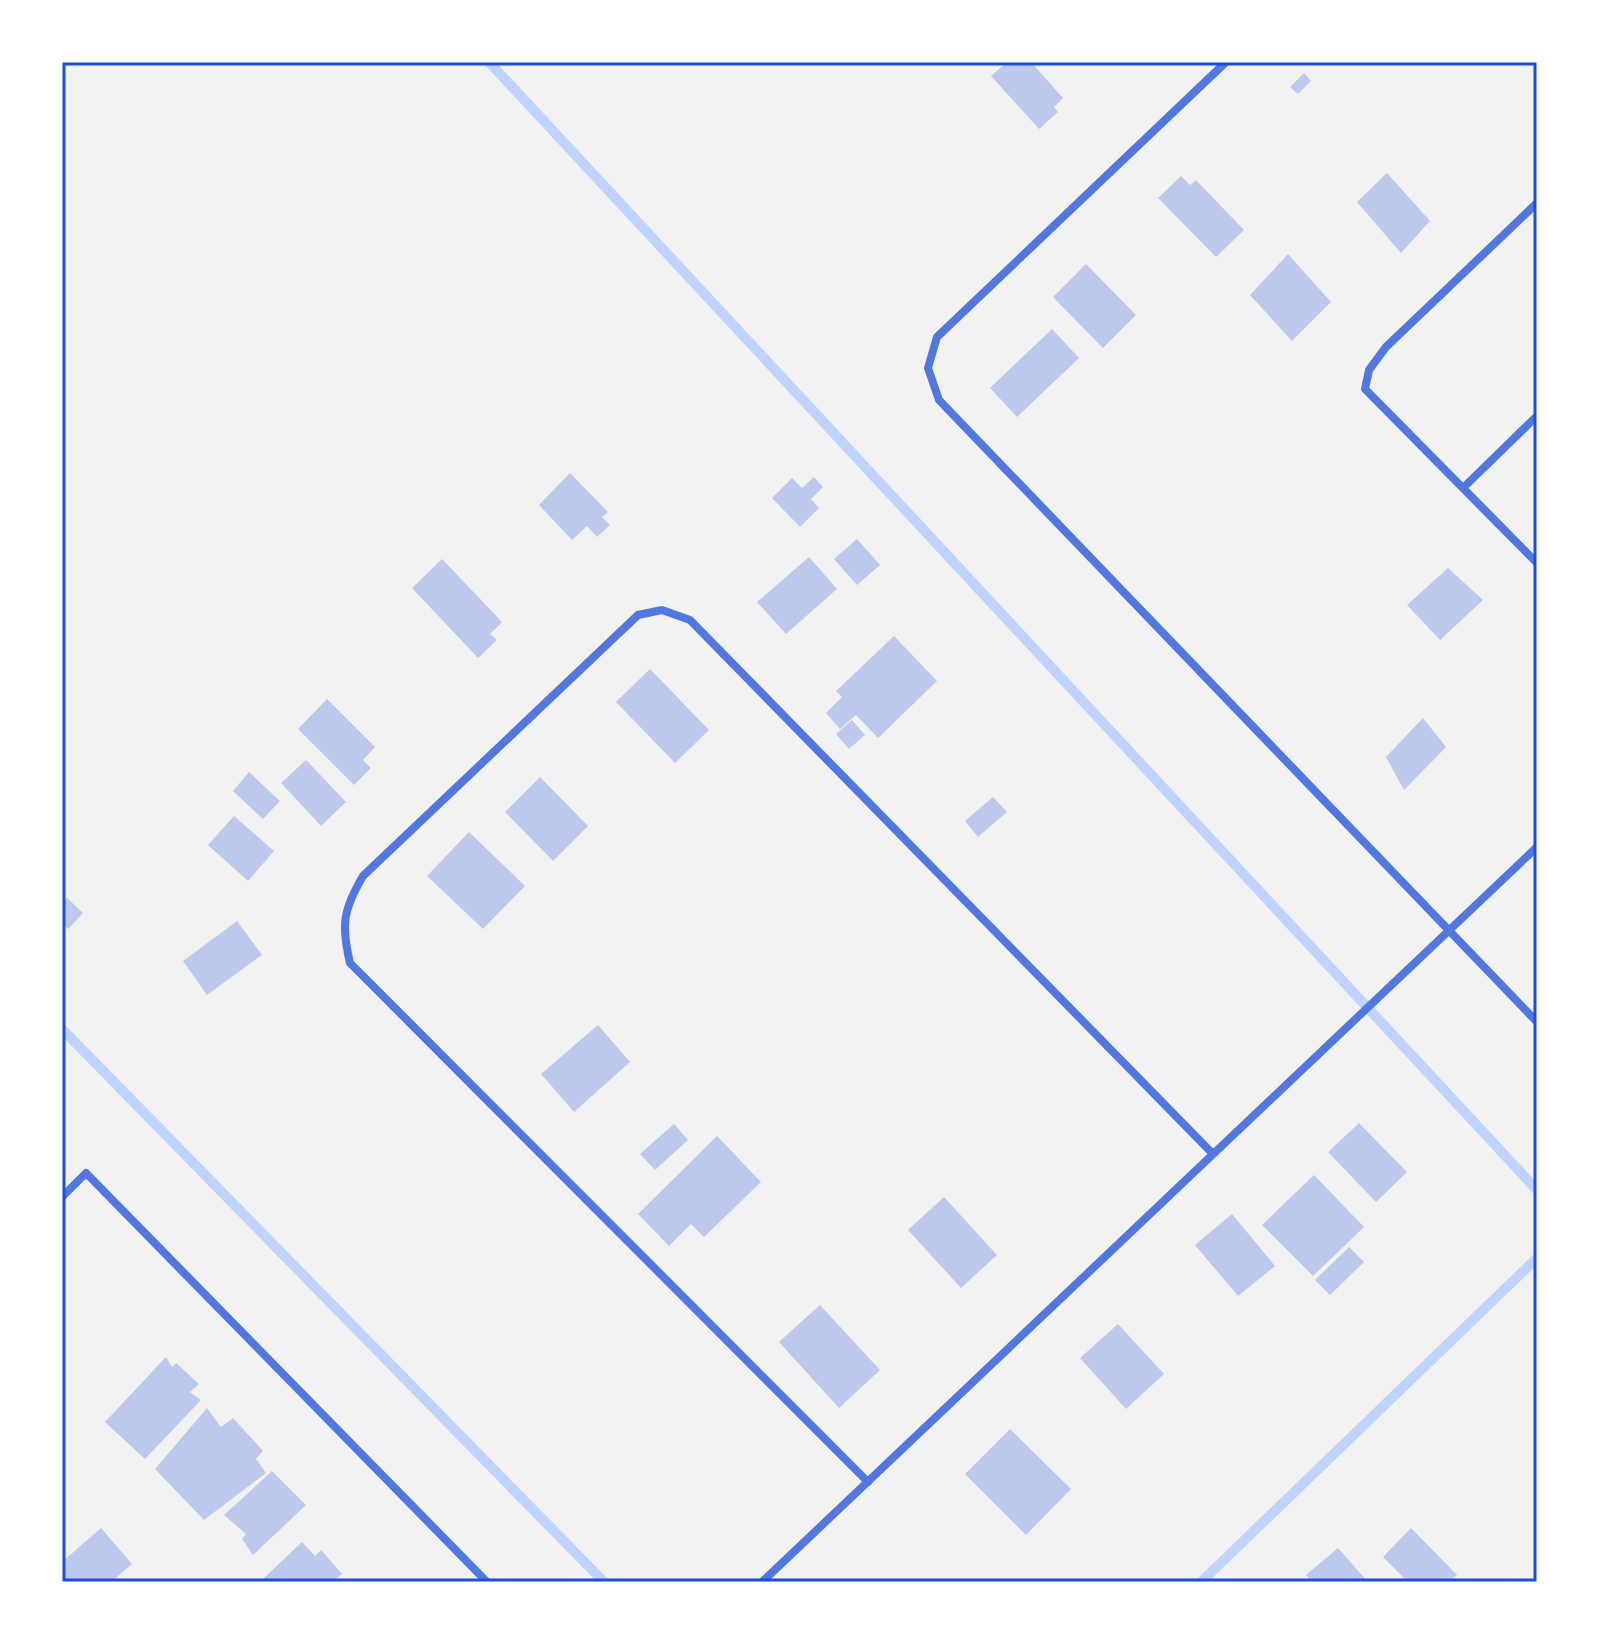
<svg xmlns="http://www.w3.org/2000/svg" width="1599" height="1644" viewBox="0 0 1599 1644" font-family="Inter,sans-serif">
<rect width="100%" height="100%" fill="#f2f2f2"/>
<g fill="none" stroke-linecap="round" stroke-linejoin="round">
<!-- stream -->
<g stroke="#bfd3fe" stroke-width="10">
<polyline points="489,62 1537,1190"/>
<polyline points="62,1029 604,1582"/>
<polyline points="1201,1582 1537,1258"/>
</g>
</g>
<!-- building -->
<g fill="#bdc9ec">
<polygon points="1007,62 1031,62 1063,98 1054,107 1058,112 1039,129 991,76"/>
<polygon points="1304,73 1311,81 1298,94 1290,87"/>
<polygon points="1387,173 1430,221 1401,253 1357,202"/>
<polygon points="1181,176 1190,185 1196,180 1244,230 1216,257 1158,198"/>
<polygon points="1288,254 1331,302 1292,341 1250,295"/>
<polygon points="1086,264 1136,315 1103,348 1053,297"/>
<polygon points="1052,329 1079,358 1017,417 990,388"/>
<polygon points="570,473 608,512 602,517 610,525 597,537 587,526 572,540 539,505"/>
<polygon points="814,477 823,487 811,499 819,508 800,527 772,498 792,478 802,488"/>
<polygon points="857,539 880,565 857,585 834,559"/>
<polygon points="809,557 837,589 786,634 757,602"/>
<polygon points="442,559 502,622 490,634 497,640 478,658 412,588"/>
<polygon points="1448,568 1483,600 1440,640 1407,605"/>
<polygon points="894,636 937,681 878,738 856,715 840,729 826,713 842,697 836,691"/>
<polygon points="650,669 709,730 675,763 616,702"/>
<polygon points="327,699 375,747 363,760 371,768 354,785 298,729"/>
<polygon points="1423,718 1446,747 1404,790 1386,757"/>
<polygon points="852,720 865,735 849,749 836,734"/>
<polygon points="306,760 346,802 321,826 281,783"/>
<polygon points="249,772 280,801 263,819 233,791"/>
<polygon points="540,777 588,826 553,861 505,812"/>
<polygon points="993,797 1007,812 978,837 965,821"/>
<polygon points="234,816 274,851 248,881 208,845"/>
<polygon points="469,832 525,886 483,929 427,876"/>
<polygon points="67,898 83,913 68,929 62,923 62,903"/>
<polygon points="237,921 262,955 207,995 183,961"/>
<polygon points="598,1025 630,1062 574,1112 541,1074"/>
<polygon points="1359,1123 1407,1172 1376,1202 1328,1152"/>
<polygon points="674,1124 688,1140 655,1170 640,1154"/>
<polygon points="717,1136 761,1182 704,1237 691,1224 669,1246 638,1214"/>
<polygon points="1314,1175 1364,1227 1313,1276 1262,1225"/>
<polygon points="944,1197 997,1255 961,1288 908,1230"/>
<polygon points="1232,1214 1275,1266 1238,1296 1195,1245"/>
<polygon points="1349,1247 1364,1262 1330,1295 1315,1280"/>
<polygon points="820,1305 880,1370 839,1408 779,1342"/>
<polygon points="1118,1324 1164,1374 1126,1409 1080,1358"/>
<polygon points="166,1357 172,1367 176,1363 199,1384 190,1392 201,1400 145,1459 105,1422"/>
<polygon points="207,1408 221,1427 233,1418 263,1451 256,1459 266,1473 204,1520 155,1469"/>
<polygon points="1010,1429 1071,1489 1026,1535 965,1474"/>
<polygon points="272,1471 306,1505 253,1555 242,1539 246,1534 224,1515"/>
<polygon points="101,1528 132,1564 111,1582 62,1582 62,1562"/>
<polygon points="1411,1528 1457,1575 1449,1582 1408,1582 1383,1557"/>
<polygon points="302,1542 315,1556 321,1550 342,1574 331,1582 265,1582 263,1579"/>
<polygon points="1338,1548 1368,1582 1312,1582 1306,1575"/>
</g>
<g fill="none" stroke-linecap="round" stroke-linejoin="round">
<!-- minor -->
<g stroke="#5277de" stroke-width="8">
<polyline points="1226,62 937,337 928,368 939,400 1537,1022"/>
<polyline points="1537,203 1386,347 1369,370 1365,389 1537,563"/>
<polyline points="1463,488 1537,416"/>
<polyline points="62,1197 86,1173 487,1582"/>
<path d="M868,1482L350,963C341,925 343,910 363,876L638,615L662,610L690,620L1213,1154"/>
<polyline points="762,1582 1537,847"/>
</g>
</g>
<!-- border -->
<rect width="1599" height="1644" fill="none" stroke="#ffffff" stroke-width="128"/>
<rect x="64" y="64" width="1471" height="1516" fill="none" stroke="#1d4ed8" stroke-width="3"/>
</svg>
